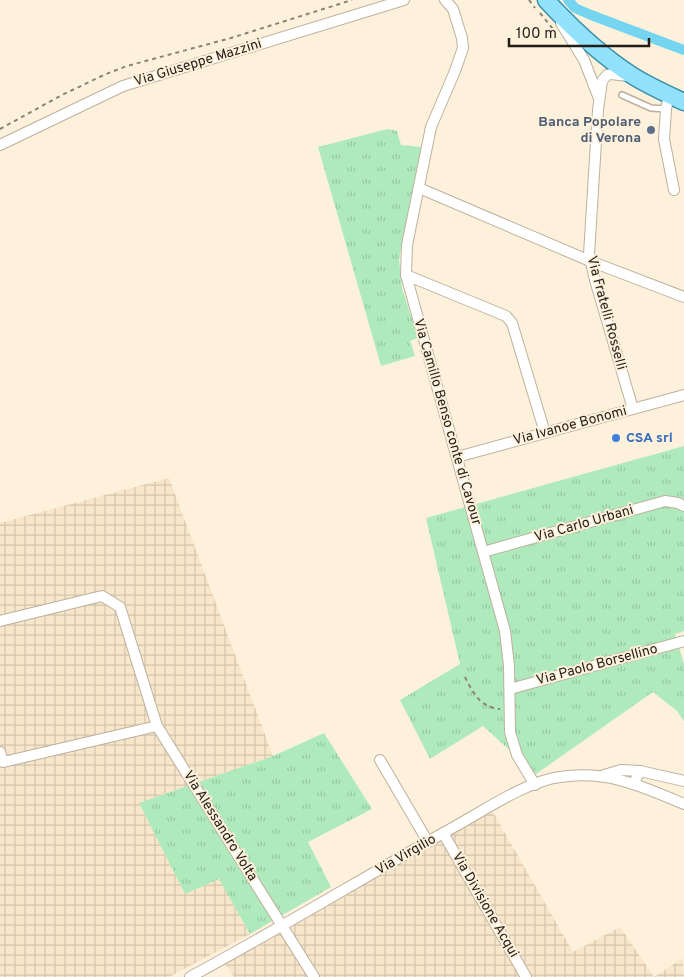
<svg xmlns="http://www.w3.org/2000/svg" width="684" height="977" viewBox="0 0 684 977" font-family="Overpass,sans-serif">
<defs>
<pattern id="industrial-grid" width="8" height="8" patternUnits="userSpaceOnUse" patternTransform="scale(1.25)"><rect width="8" height="8" fill="#f7e6ca"/><path d="M0 4h8M4 0v8" fill="none" stroke="#d3c5ad"/></pattern>
<pattern id="grass-tufts" width="24" height="20" patternUnits="userSpaceOnUse" patternTransform="scale(1.25)"><rect width="24" height="20" fill="#afeabd"/><path d="M3 7l-1-3M5 7V3M7 7l1-3M15 17l-1-3M17 17v-4M19 17l1-3" fill="none" stroke="#96c8a2"/></pattern>
</defs>
<rect width="100%" height="100%" fill="#fef1dc"/>
<!-- industrial -->
<g fill="url(#industrial-grid)">
<polygon points="169,478 273,756 139,803 185,894 219,879 250,934 169,977 0,977 0,523"/>
<polygon points="490,807 573,952 620,927 654,977 234,977 222,960"/>
<polygon points="683,958 684,977 654,977"/>
</g>
<!-- grass -->
<g fill="url(#grass-tufts)">
<polygon points="387,129 397,131 401,145 421,147 399,259 402,288 418,338 410,341 415,356 381,366 318,147"/>
<polygon points="684,446 684,631 675,634 684,664 684,721 677,711 653,692 536,774 483,726 430,759 400,700 460,664 426,518"/>
<polygon points="324,733 372,809 308,842 331,887 250,934 219,879 185,894 139,803 273,756"/>
</g>
<g fill="none" stroke-linecap="round" stroke-linejoin="round">
<!-- canal -->
<polyline stroke="#75d4ef" stroke-width="10" points="568,0 575,8 591,15 684,50"/>
<!-- service casing -->
<g stroke="#bdb19d" stroke-width="8">
<polyline id="service" points="622,95 651,108 666,109"/>
</g>
<!-- minor casing -->
<g stroke="#bdb19d" stroke-width="12">
<g id="minor">
<polyline points="445,0 453,9 462,38 463,48 455,71 431,127 407,245 406,275 505,631 509,666 510,732 517,755 535,785"/>
<polyline points="561,23 584,60 598,96"/>
<polyline points="628,76 611,74 607,75 602,81 598,110 589,254 595,280 633,409"/>
<polyline points="669,95 666,109 664,139 674,190"/>
<polyline points="0,145 123,86 404,0"/>
<polyline points="419,188 590,261 684,297"/>
<polyline points="406,275 506,316 512,323 545,433"/>
<polyline points="457,457 684,395"/>
<polyline points="483,552 665,501 678,503 684,506"/>
<polyline points="0,621 102,596 120,607 157,726 314,977"/>
<polyline points="510,689 684,641"/>
<polyline points="0,752 3,762 157,726"/>
<polyline points="380,760 428,842"/>
<polyline points="604,775 621,770 640,771"/>
<polyline points="634,783 640,771 684,781"/>
<polyline points="443,833 526,977"/>
<path d="M190,977C279,929 366,876 454,827C483,811 527,781 560,777C607,770 642,786 684,804"/>
</g>
</g>
<!-- primary casing -->
<g stroke="#3b91ac" stroke-width="19">
<path id="primary" d="M546,0C572,28 600,55 633,76C649,86 667,94 684,102"/>
</g>
<!-- path -->
<g stroke="#8b8375" stroke-width="2" stroke-dasharray="4 4" stroke-linecap="butt">
<polyline points="529,0 535,8"/>
<polyline points="540,13 553,29"/>
<polyline points="0,129 62,95 106,74 127,66 231,38 352,0"/>
<path d="M465,677C473,693 480,707 500,709"/>
</g>
<!-- service -->
<use href="#service" stroke="#fff" stroke-width="5"/>
<!-- minor -->
<use href="#minor" stroke="#fff" stroke-width="10"/>
<!-- primary -->
<use href="#primary" stroke="#92e2fd" stroke-width="16"/>
</g>
<!-- markers -->
<circle fill="#5c6f8a" stroke="#fef1dc" stroke-width="2" cx="651" cy="130" r="5"/>
<circle fill="#3f7fe0" stroke="#fef1dc" stroke-width="2" cx="616" cy="438" r="5"/>
<g text-anchor="middle" dominant-baseline="central" stroke-width="4" stroke-linejoin="round" paint-order="stroke">
<!-- street labels -->
<g font-size="14" fill="#221e17" stroke="#fef1dc">
<text transform="translate(198 63) rotate(-17)">Via Giuseppe Mazzini</text>
<text transform="translate(606 313) rotate(75)">Via Fratelli Rosselli</text>
<text transform="translate(447 422) rotate(74)">Via Camillo Benso conte di Cavour</text>
<text transform="translate(570 426) rotate(-15)">Via Ivanoe Bonomi</text>
<text transform="translate(584 524) rotate(-16)">Via Carlo Urbani</text>
<text transform="translate(597 665) rotate(-15)">Via Paolo Borsellino</text>
<text transform="translate(220 826) rotate(58)">Via Alessandro Volta</text>
<text transform="translate(406 855) rotate(-30)">Via Virgilio</text>
<text transform="translate(485 905) rotate(60)">Via Divisione Acqui</text>
</g>
<!-- service labels -->
<g font-size="14" font-weight="bold" fill="#4e5e75" stroke="#fef1dc" text-anchor="end">
<text x="641" y="122">Banca Popolare<tspan x="641" dy="16">di Verona</tspan></text>
</g>
<!-- shop labels -->
<g font-size="14" font-weight="bold" fill="#366cbe" stroke="#fef1dc" text-anchor="start">
<text x="626" y="438">CSA srl</text>
</g>
</g>
<!-- scale -->
<path d="M509 38v8h140v-8" fill="none" stroke="#221e17" stroke-width="2.5"/>
<text x="516" y="38" font-size="15" fill="#221e17" stroke="#fef1dc" stroke-width="4" paint-order="stroke">100 m</text>
</svg>
